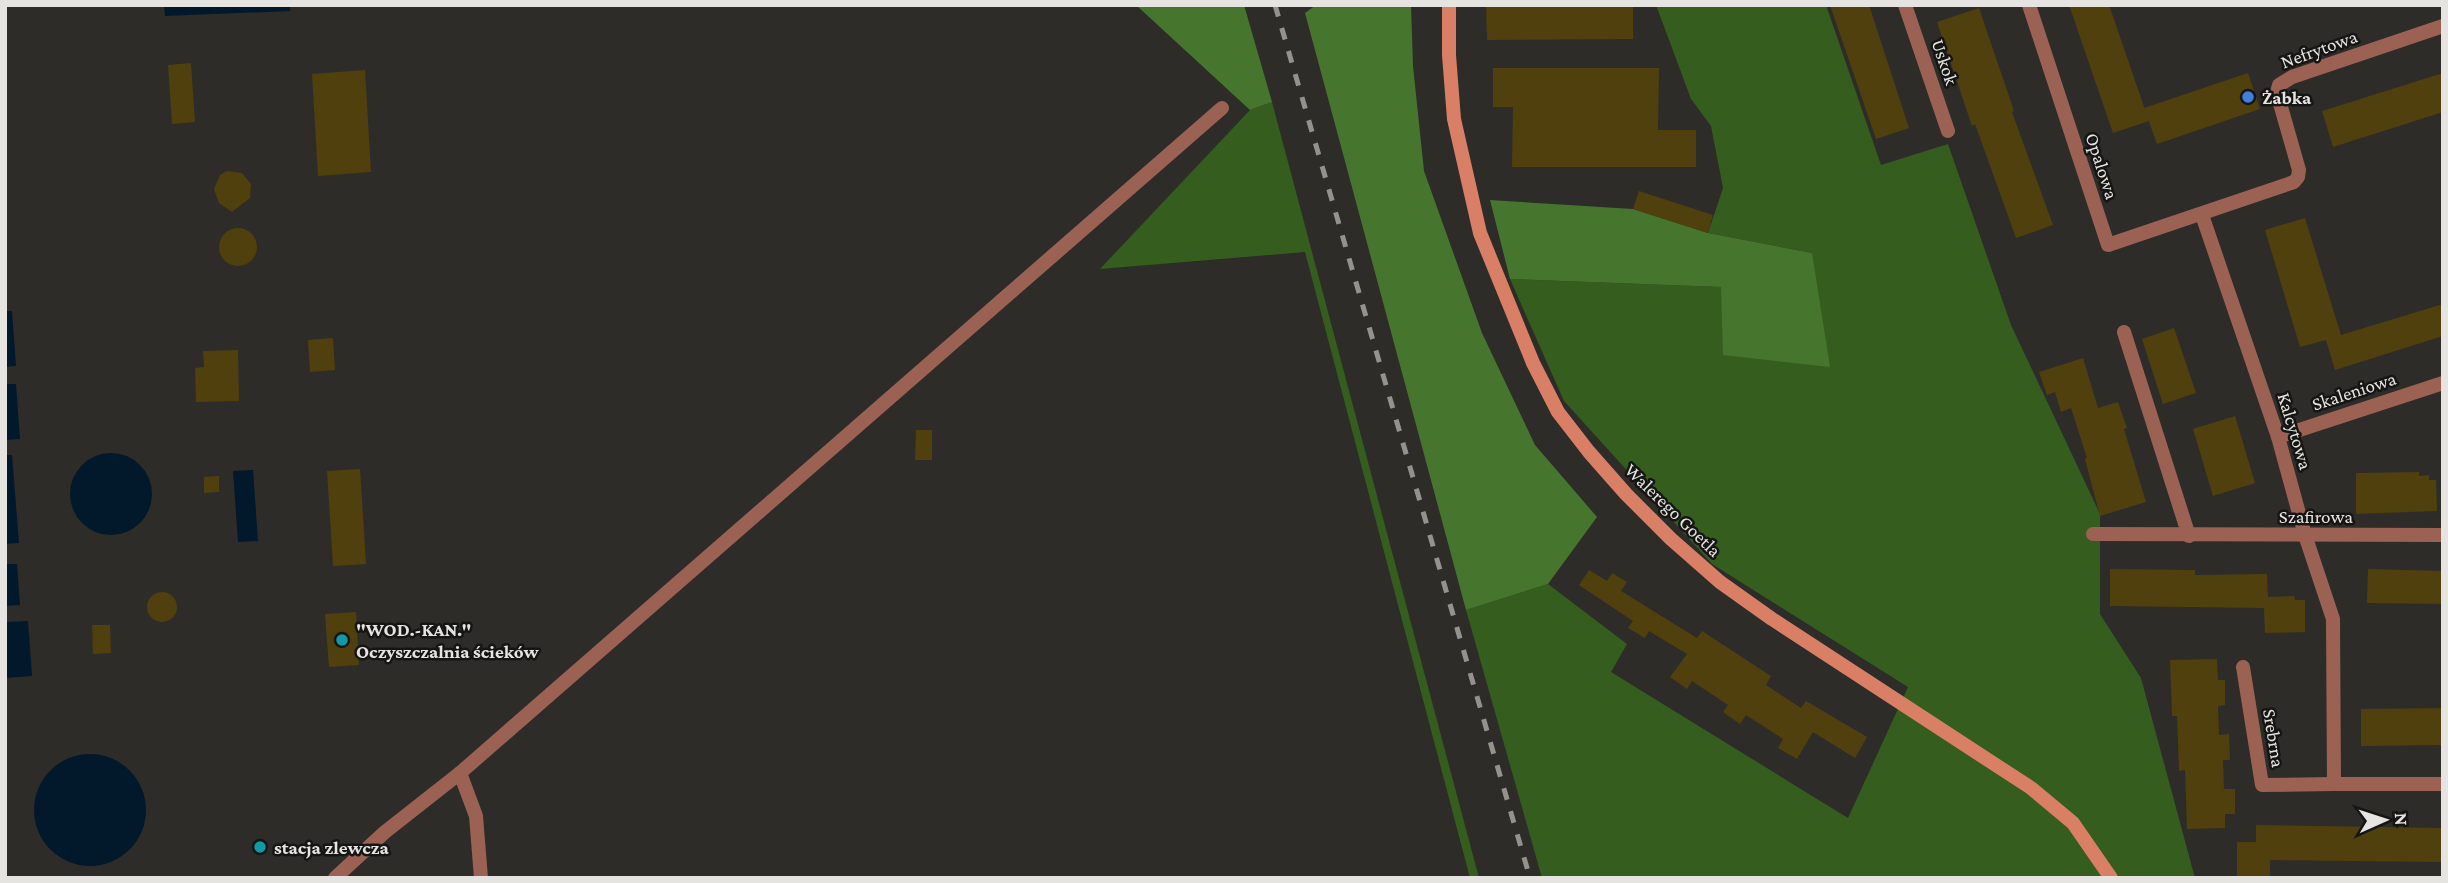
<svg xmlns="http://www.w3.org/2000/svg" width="2448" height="883" viewBox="0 0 2448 883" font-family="'Crimson Pro',serif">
<rect width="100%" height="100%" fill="#2d2c29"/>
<!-- green -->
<g fill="#345d1e">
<polygon points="1656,5 1826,5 1881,165 1948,144 2011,325 2100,514 2100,614 2141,678 2195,878 1542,878 1466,610 1548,584 1627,644 1611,672 1848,818 1908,687 1712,564 1564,401 1510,279 1721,287 1812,253 1708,233 1723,188 1711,126 1691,99"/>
<polygon points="1272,102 1479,878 1470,878 1305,252 1100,269 1250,110"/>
</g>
<!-- forest -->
<g fill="#46762e">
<polygon points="1136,5 1244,5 1272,102 1250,110"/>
<polygon points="1316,5 1411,5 1413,66 1424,171 1482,333 1535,445 1597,517 1548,584 1466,610 1305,13"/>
<polygon points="1490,200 1633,209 1708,233 1812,253 1830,367 1723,355 1721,287 1510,279"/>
</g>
<!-- water -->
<g fill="#01192a">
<polygon points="164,5 290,5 290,11 165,16"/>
<polygon points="5,311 12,311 16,366 5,367"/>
<polygon points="5,384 16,384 20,439 5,440"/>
<circle cx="111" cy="494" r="41"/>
<polygon points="5,455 12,455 19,543 5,544"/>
<polygon points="253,470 258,541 238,542 233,471"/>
<polygon points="5,564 17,564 20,605 5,606"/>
<polygon points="28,621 32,676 5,678 5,622"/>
<circle cx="90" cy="810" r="56"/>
</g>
<!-- building -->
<g fill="#50400e">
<polygon points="1486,5 1633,5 1633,39 1487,40"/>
<polygon points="1830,5 1869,5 1909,128 1876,139"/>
<polygon points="2069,5 2109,5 2149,121 2113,133"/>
<polygon points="1979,8 2014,111 2012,112 2053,225 2016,238 1975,124 1972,126 1937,22"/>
<polygon points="191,63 195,122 172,124 168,65"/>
<polygon points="1493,68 1659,68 1658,130 1696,130 1696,167 1512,167 1513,107 1493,107"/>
<polygon points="365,70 371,172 318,176 312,74"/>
<polygon points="2248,73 2260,109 2157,144 2144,108"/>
<polygon points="2443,73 2443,112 2333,147 2322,111"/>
<polygon points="227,171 242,173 251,184 250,198 232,212 219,203 214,189 220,175"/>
<polygon points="1639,191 1713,215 1708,233 1633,209"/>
<polygon points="2305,218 2341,335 2443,304 2443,336 2335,370 2326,340 2300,347 2265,230"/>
<circle cx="238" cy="247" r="19"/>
<polygon points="2174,328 2196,393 2163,404 2142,339"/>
<polygon points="333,338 335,370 310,372 308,340"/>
<polygon points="238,350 239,401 196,402 195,368 204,367 203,351"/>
<polygon points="2083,358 2098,408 2118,402 2127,428 2124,429 2146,502 2100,516 2085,459 2087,458 2071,408 2061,412 2055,392 2047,395 2039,372"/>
<polygon points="2235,416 2255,483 2213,496 2193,429"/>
<polygon points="916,430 932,430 932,460 915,460"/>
<polygon points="360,469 366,564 333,566 327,471"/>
<polygon points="2419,472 2419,476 2429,475 2429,480 2436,480 2437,511 2356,514 2356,473"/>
<polygon points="219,476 219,492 204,493 204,477"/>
<polygon points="2110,569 2195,570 2195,575 2267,574 2268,597 2294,596 2295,600 2305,600 2305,632 2265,633 2264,608 2110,606"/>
<polygon points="2368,569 2443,571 2443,604 2367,603"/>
<polygon points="1589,570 1607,581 1612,573 1627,582 1621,591 1697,638 1702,631 1771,676 1766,685 1801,708 1806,701 1867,737 1855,758 1813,732 1797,759 1778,748 1783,739 1746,715 1740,724 1723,712 1728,705 1692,681 1687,689 1670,677 1687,654 1649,631 1645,638 1628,628 1633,621 1579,585"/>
<circle cx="162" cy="607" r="15"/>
<polygon points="356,612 359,665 329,667 325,614"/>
<polygon points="92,625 110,625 111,653 93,654"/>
<polygon points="2217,659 2218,680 2225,680 2225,705 2218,706 2219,735 2229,734 2230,760 2223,760 2224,789 2235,789 2235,814 2225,814 2225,828 2187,829 2185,770 2179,771 2177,716 2172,716 2170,660"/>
<polygon points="2443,708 2443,745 2361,746 2361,709"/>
<polygon points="2256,825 2443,828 2443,862 2270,860 2270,878 2237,878 2237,842 2256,842"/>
</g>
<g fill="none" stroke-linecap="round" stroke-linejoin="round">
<!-- street -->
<g stroke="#9b6253" stroke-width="14">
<polyline points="1905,5 1948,131"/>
<polyline points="2029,5 2108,245 2294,182 2298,177 2299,170 2277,93 2279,85 2292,77 2443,26"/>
<polyline points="2202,215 2278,437 2305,535 2333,619 2334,784 2443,784"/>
<polyline points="2124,332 2189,536"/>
<polyline points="2278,437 2443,383"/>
<polyline points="2093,534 2443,535"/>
<polyline points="2243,667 2262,785 2334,784"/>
<polyline points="460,773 476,816 481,878"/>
<polyline points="335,878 385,832 460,773 1222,108"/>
</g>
<!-- secondary -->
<polyline stroke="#d97f66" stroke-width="14" points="1449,5 1449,55 1454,119 1480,233 1533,363 1558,412 1589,452 1626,494 1671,539 1720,582 1772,619 2031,788 2073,823 2111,878"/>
<!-- rail -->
<polyline stroke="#93928f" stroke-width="5" stroke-dasharray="12 12" stroke-linecap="butt" points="1275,5 1530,878"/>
</g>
<!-- markers -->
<circle fill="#3f7fe0" stroke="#151513" stroke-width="2.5" cx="2248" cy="97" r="7"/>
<g fill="#0f9aa8" stroke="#151513" stroke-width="2.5">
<circle cx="342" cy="640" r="7"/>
<circle cx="260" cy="847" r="7"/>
</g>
<g text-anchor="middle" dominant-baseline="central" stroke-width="5" stroke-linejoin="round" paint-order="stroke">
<!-- street labels -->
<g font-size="19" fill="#e5e4e1" stroke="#151513">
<text transform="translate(2319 49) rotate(-20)">Nefrytowa</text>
<text transform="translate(1945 62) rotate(71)">Uskok</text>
<text transform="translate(2102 166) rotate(72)">Opalowa</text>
<text transform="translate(2354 391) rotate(-18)">Skaleniowa</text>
<text transform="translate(2295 431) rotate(73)">Kalcytowa</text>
<text transform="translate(1673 510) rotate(44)">Walerego Goetla</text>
<text x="2316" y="516">Szafirowa</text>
<text transform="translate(2274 738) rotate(81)">Srebrna</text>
</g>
<!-- poi labels -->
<g font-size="19" font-weight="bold" fill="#e5e4e1" stroke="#151513" text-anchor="start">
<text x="2262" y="97">Żabka</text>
<text x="356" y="629">"WOD.-KAN."<tspan x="356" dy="22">Oczyszczalnia ścieków</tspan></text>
<text x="274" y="847">stacja zlewcza</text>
</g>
</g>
<!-- border -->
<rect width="2448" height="883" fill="none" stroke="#e5e4e1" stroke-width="14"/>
<!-- north arrow -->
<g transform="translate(2385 820) rotate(87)" stroke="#151513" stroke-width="5" paint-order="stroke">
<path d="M0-5L12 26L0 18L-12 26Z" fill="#e5e4e1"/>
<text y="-10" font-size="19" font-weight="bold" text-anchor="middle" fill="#e5e4e1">N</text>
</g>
</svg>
